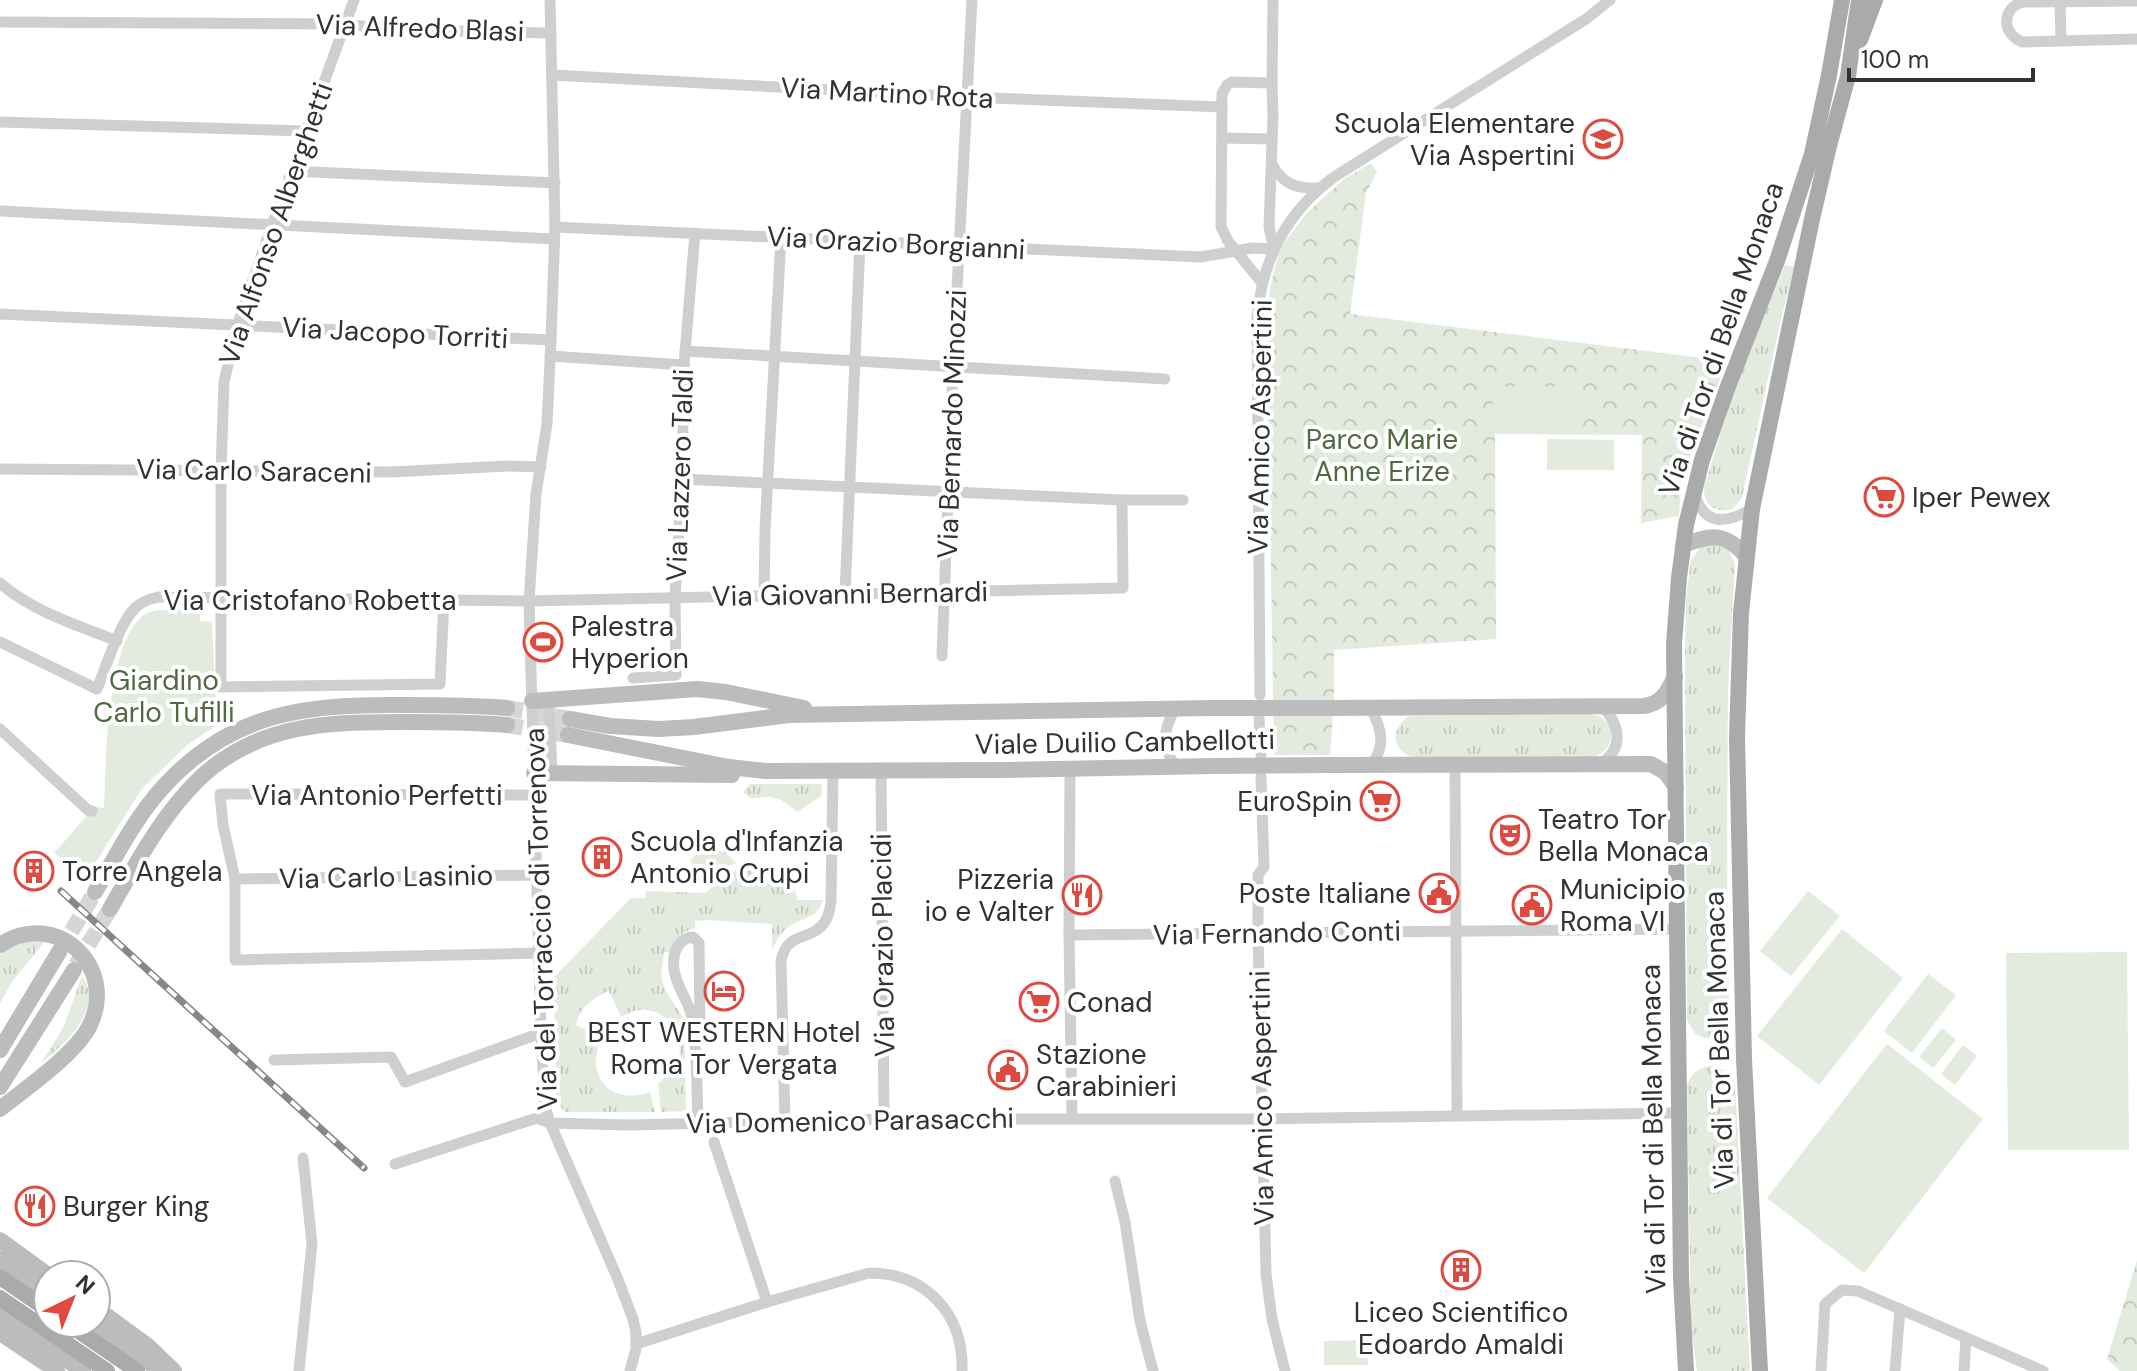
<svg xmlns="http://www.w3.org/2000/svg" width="2137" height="1371" viewBox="0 0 2137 1371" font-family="'DM Sans',sans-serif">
<defs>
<pattern id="grass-tufts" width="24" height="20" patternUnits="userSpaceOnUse" patternTransform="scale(2)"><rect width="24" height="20" fill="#e3ebde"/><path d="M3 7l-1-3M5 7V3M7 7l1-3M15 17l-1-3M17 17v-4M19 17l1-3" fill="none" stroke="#c3cabf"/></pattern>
<pattern id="park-crowns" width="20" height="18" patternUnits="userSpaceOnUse" patternTransform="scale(2)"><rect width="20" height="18" fill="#e3ebde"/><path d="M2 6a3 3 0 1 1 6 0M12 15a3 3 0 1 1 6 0" fill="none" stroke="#c3cabf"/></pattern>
</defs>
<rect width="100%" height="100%" fill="#fff"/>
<!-- grass -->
<g fill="url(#grass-tufts)">
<path d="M1785,265L1794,267L1780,324L1742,497L1733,509C1715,514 1703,505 1704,487L1736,384Z"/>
<path d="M1718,544L1728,549L1735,564L1728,689L1727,853L1729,1020C1724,1037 1710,1043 1695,1034L1687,1020L1685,655L1686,599L1691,560L1701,547Z"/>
<path d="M1591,714C1618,719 1618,747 1594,757H1411C1390,748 1391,727 1410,716Z"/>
<path d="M750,784H822L821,796L797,812C782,798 772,794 751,799L743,792Z"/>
<path d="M710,849L725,852L736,863C719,870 706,875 690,861L699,852Z"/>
<path d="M733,871C756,870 796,868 797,900H823C818,917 807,917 793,924C782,930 777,939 772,950V924L705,920L695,921V928C681,932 675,939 671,953L664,952L661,976L665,990L684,1019L686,1111L661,1112L658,1084C666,1077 674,1070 678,1060C686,1037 669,1011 645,1010C636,1009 629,1013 621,1017L609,991C593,998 579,1007 576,1025L601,1037C598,1048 594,1059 597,1070C603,1095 629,1100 650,1092L655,1112H564L556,1099L554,977L631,898H645L646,891L706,893L725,874Z"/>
<polygon points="25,941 45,941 12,982 0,1003 0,953"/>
<path d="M82,976C106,1006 63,1047 41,1063L63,1028Z"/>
<path d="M1710,1066C1723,1067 1730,1073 1735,1085L1750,1371H1697L1691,1326L1687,1085C1691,1074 1698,1068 1710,1066Z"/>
</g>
<!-- park -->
<g fill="url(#park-crowns)">
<polygon points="1371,163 1377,172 1366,193 1350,314 1727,361 1682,476 1679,516 1641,523 1642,435 1495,434 1496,639 1334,650 1334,699 1330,755 1274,755 1267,319 1270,289 1279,250 1306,214 1344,179"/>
<polygon points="2137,1260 2137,1371 2120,1371 2107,1359"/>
</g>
<!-- garden -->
<g fill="#e3ebde">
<polygon points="1493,386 1579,386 1580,429 1493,429"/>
<polygon points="1547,439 1614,440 1614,470 1547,470"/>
<path d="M200,609V621L212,622L217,725L187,745L141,790L86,878L54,853L95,807L104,808C106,763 106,641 145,614C155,607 187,610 200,609Z"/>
<polygon points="1808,891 1840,916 1791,976 1760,951"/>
<polygon points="1842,929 1903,978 1819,1085 1757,1036"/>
<polygon points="2127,952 2129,1150 2008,1150 2006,953"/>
<polygon points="1928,974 1956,995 1912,1053 1884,1031"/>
<polygon points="1942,1028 1956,1040 1933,1068 1919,1057"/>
<polygon points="1887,1044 1983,1119 1864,1273 1767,1198"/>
<polygon points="1963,1045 1977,1056 1955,1085 1941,1074"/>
<polygon points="1368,1340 1368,1365 1324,1365 1324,1341"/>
</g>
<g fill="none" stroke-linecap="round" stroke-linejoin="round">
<!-- secondary-tunnel -->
<g stroke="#d6d6d6" stroke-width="16" stroke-dasharray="16 8" stroke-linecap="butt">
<polyline points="507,708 570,719"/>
<polyline points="507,725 568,735"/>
<polyline points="59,952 95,892"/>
<polyline points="76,965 110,909"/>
</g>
<!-- minor -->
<g stroke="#cfcfcf" stroke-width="11">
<polyline points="354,0 272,225 237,326 224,382 221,471 221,687 440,684 444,600"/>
<polyline points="550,0 555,227 551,340 547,424 536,494 529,601 541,1033 545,1107 550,1123 617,1277 633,1319 636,1332 636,1349 630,1371"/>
<polyline points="2060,0 2061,41"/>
<path d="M2137,1L2022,2C2002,9 2001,33 2022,42L2137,39"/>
<polyline points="0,22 345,24 398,30 551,33"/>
<polyline points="552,75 966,97 1222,107"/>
<polyline points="0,122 306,131"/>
<polyline points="1223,138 1272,139"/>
<path d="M1272,164C1283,185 1297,189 1320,188"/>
<polyline points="291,171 555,183"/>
<polyline points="0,211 554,239"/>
<polyline points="555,227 1201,257 1252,248 1274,249 1269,227 1273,116 1272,83 1273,0"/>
<polyline points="1262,283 1228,241 1221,227 1222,94 1227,85 1232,82 1272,83"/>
<polyline points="0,314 551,340"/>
<polyline points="685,351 1165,379"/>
<polyline points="550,356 684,365"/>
<polyline points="0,469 391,472 508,466 541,467"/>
<polyline points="682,479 1122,500 1183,500"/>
<path d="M1695,495C1705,527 1727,523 1752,509"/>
<path d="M0,583C33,612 77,625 117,641"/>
<polyline points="845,594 860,242"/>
<polyline points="764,596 765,530 781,238"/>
<path d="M0,642L97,689C106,667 119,624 135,608C141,602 149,599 158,597L529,601L1123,588L1122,500"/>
<polyline points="942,656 953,366 972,0"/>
<polyline points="633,678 676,675 675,597 682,479 684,365 695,233"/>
<path d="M1260,695L1257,317C1263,258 1286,213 1334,177L1586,19L1610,0"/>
<polyline points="549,700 552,773"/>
<path d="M1601,705C1620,724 1625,747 1601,764"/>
<path d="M1175,709C1163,730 1161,746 1176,767"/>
<polyline points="1259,717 1261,755"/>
<polyline points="0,729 89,811 92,811"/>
<path d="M1371,765C1386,747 1382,729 1371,709"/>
<polyline points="1455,765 1457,1116"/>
<polyline points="1070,769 1069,935 1072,1118"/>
<polyline points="881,771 884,1119"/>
<polyline points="1261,777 1264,867 1258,875 1258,934 1266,1274 1272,1319 1285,1371"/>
<polyline points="534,795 220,794 223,825 235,879 235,960 539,953"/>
<polyline points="235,879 537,875"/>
<polyline points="1069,935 1677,929"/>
<path d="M696,1042L700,1030L699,943L693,937C682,938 676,946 674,957C670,982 691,1000 693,1023C697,1056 697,1090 698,1123"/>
<polyline points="274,1060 391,1057 405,1082 541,1033"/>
<path d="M785,1121L781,961C787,929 813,943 826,920C829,915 830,908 831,902L833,771"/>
<polyline points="714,1142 767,1302"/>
<polyline points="395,1164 537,1118 550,1123 629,1125 884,1119 1246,1119 1679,1113"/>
<polyline points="1115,1181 1125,1222 1140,1321 1153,1371"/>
<path d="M636,1344L767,1302L869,1273C926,1273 964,1314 962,1371"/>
<polyline points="299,1371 312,1244 303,1158"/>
<polyline points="1821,1371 1825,1304 1842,1290 1858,1291 2043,1371"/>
<polyline points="1895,1371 1900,1309"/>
<polyline points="1964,1371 1966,1338"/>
</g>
<!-- secondary -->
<g stroke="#bcbcbc" stroke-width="16">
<path d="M1683,545C1711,535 1724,531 1746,556"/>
<polyline points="532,701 697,689 726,692 804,708"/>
<path d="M1329,708L1643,706C1662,704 1667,692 1675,677"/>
<polyline points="570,719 610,726 659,729 694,727 789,715 1212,708"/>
<polyline points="568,735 729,767 765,771 1002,770 1213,766"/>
<polyline points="1331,765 1651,764 1665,772 1676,787"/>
<polyline points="534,773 732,775"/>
<path d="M95,892C116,856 136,816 165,785C234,711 308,704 404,705C438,705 473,705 507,708"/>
<path d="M110,909C136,864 161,816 199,779C258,723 328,722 404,722C438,722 473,722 507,725"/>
<path d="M0,945C56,908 118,966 90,1025C76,1054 25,1089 0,1109"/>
<polyline points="0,1050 59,952"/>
<polyline points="0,1087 74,970"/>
<polyline points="0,1240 48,1275"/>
<polyline points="0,1259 48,1292"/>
<polyline points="96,1308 148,1346 174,1371"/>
<polyline points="0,1315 83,1371"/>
<polyline points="92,1323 161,1371"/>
<polyline points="0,1333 57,1371"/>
</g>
<!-- primary -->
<g stroke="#aaa" stroke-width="16">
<polyline points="1860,40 1875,0"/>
<polyline points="0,1277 48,1310"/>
<polyline points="0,1298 107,1371"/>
<polyline points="67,1323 137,1371"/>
<polyline points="1686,1371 1681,1278 1677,929 1674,644 1679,578 1686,525 1702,460 1727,389 1777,261 1812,154 1829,75 1842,0"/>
<polyline points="1760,1371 1744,1059 1737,737 1741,613 1752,509 1812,219 1829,146 1848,76 1859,0"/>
</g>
<!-- rail casing -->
<g stroke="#878787" stroke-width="7">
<polyline id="rail" points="61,891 364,1168"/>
</g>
<!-- rail -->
<use href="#rail" stroke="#fff" stroke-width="4" stroke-dasharray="12" stroke-linecap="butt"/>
<!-- secondary-bridge -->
<g stroke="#bcbcbc" stroke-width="16">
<polyline points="1212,708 1329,708"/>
<polyline points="1213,766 1331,765"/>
</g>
</g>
<!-- icons -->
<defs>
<g id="school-ring" transform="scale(2)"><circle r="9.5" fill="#fff" stroke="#de4a3f" stroke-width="1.5"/><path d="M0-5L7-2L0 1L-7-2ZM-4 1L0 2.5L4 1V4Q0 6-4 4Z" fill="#de4a3f"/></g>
<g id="supermarket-ring" transform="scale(2)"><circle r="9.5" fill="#fff" stroke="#de4a3f" stroke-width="1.5"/><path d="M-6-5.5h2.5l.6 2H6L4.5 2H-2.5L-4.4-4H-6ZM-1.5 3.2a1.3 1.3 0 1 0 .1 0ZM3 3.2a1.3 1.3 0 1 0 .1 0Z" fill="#de4a3f"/></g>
<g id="stadium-ring" transform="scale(2)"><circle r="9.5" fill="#fff" stroke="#de4a3f" stroke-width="1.5"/><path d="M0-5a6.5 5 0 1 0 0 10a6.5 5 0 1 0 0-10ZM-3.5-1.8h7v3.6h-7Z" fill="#de4a3f"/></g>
<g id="theatre-ring" transform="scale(2)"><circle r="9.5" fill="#fff" stroke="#de4a3f" stroke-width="1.5"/><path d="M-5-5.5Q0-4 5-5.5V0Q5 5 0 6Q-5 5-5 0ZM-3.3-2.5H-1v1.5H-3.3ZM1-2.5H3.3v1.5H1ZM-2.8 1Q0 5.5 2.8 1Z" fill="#de4a3f"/></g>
<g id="building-ring" transform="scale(2)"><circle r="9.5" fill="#fff" stroke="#de4a3f" stroke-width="1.5"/><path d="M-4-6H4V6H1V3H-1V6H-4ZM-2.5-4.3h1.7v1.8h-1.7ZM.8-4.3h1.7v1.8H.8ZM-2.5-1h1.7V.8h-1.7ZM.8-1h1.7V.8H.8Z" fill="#de4a3f"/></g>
<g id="civic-ring" transform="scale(2)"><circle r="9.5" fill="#fff" stroke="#de4a3f" stroke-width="1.5"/><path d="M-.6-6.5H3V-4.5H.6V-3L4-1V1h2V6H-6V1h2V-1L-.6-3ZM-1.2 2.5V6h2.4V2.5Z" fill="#de4a3f"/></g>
<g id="restaurant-ring" transform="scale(2)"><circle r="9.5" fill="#fff" stroke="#de4a3f" stroke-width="1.5"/><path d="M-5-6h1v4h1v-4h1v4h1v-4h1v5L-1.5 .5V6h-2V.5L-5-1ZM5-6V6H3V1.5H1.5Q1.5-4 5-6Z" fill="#de4a3f"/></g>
<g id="hotel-ring" transform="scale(2)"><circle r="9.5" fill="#fff" stroke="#de4a3f" stroke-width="1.5"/><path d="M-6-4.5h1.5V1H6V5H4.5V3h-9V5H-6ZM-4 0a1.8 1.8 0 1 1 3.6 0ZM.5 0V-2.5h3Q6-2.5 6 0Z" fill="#de4a3f"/></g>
</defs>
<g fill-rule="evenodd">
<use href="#school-ring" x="1603" y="139"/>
<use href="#supermarket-ring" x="1884" y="497"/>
<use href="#stadium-ring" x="543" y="642"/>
<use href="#supermarket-ring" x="1380" y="801"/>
<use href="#theatre-ring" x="1510" y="835"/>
<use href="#building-ring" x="602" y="857"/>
<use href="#building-ring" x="34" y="871"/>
<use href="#civic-ring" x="1439" y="893"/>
<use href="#restaurant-ring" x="1082" y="895"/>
<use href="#civic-ring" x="1532" y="905"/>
<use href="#hotel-ring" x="724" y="991"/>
<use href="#supermarket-ring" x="1039" y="1002"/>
<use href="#civic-ring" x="1008" y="1070"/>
<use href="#restaurant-ring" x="35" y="1206"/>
<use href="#building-ring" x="1461" y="1270"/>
</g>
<g text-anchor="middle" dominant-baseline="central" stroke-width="8" stroke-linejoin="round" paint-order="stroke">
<!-- street labels -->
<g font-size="28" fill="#323232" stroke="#fff">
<text transform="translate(420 28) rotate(2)">Via Alfredo Blasi</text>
<text transform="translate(887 93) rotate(3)">Via Martino Rota</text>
<text transform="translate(276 224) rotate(-71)">Via Alfonso Alberghetti</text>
<text transform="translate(896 243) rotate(3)">Via Orazio Borgianni</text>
<text transform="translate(395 333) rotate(3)">Via Jacopo Torriti</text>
<text transform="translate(1721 339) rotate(-71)">Via di Tor di Bella Monaca</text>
<text transform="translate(952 424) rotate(-88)">Via Bernardo Minozzi</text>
<text transform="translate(1260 427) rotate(-89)">Via Amico Aspertini</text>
<text transform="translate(254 471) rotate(1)">Via Carlo Saraceni</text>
<text transform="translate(680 475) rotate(-88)">Via Lazzero Taldi</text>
<text transform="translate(850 594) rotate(-1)">Via Giovanni Bernardi</text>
<text x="310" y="600">Via Cristofano Robetta</text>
<text transform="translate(1125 742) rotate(-1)">Viale Duilio Cambellotti</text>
<text x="377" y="795">Via Antonio Perfetti</text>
<text transform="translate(386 877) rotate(-1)">Via Carlo Lasinio</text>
<text transform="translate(541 919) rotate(-92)">Via del Torraccio di Torrenova</text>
<text transform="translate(1277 933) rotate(-1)">Via Fernando Conti</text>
<text transform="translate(883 945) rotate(-91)">Via Orazio Placidi</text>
<text transform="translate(1719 1040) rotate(-92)">Via di Tor Bella Monaca</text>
<text transform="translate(1262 1098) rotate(-91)">Via Amico Aspertini</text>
<text transform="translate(850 1121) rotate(-1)">Via Domenico Parasacchi</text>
<text transform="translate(1653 1129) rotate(-91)">Via di Tor di Bella Monaca</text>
</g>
<!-- poi labels -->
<g font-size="28" fill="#323232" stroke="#fff" text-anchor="start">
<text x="1575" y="123" text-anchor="end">Scuola Elementare<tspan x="1575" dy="32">Via Aspertini</tspan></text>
<text x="1912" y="497">Iper Pewex</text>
<text x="571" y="626">Palestra<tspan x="571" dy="32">Hyperion</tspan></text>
<text x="1352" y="801" text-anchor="end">EuroSpin</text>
<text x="1538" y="819">Teatro Tor<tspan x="1538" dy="32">Bella Monaca</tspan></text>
<text x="630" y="841">Scuola d'Infanzia<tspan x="630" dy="32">Antonio Crupi</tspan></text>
<text x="62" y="871">Torre Angela</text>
<text x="1054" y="879" text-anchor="end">Pizzeria<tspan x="1054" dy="32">io e Valter</tspan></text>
<text x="1560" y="889">Municipio<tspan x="1560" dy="32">Roma VI</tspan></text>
<text x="1411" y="893" text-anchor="end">Poste Italiane</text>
<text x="1067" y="1002">Conad</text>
<text x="724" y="1032" text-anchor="middle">BEST WESTERN Hotel<tspan x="724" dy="32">Roma Tor Vergata</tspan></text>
<text x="1036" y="1054">Stazione<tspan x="1036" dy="32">Carabinieri</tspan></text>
<text x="63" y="1206">Burger King</text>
<text x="1461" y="1312" text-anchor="middle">Liceo Scientifico<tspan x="1461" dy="32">Edoardo Amaldi</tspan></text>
</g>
<!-- park labels -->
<g font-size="28" fill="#4f6c40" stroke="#fff">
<text x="1382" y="439">Parco Marie<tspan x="1382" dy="32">Anne Erize</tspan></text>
<text x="164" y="680">Giardino<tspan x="164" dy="32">Carlo Tufilli</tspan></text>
</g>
</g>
<!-- north arrow -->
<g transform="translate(72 1299) rotate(43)"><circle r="38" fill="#ffffff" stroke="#adadad" stroke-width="2"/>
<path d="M0-6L14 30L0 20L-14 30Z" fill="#de4a3f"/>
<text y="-12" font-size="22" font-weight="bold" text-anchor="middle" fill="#323232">N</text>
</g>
<!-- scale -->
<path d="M1849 68v12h184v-12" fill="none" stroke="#323232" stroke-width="4"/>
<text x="1861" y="68" font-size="24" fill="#323232" stroke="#ffffff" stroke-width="6" paint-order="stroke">100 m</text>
</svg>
